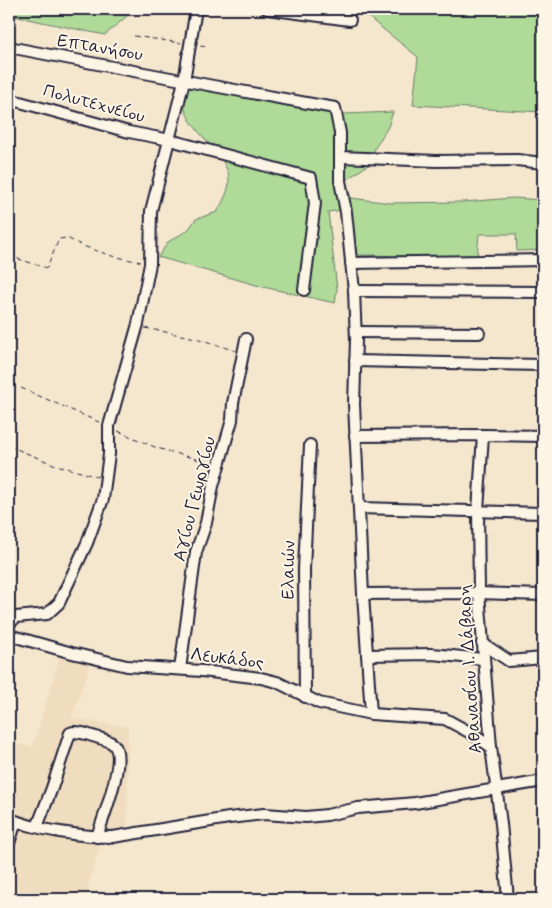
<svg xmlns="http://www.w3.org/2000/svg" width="552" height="908" viewBox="0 0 552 908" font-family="Mynerve,sans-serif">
<rect width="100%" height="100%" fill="#f5e6ce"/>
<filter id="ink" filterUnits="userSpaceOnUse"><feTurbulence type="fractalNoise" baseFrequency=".02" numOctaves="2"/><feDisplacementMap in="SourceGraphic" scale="10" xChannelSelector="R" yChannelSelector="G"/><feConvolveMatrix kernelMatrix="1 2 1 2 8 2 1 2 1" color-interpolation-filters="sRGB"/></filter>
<g filter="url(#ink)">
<!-- built -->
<g fill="#f0dcbe">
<polygon points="61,653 91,661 72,718 128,727 127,833 113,834 34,824 9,816 9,743 33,747"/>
<polygon points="9,821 101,839 85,899 26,899 9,892"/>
</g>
<!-- green -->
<g fill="#afda98" stroke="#687e6a">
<polygon points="9,9 135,9 105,35 13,16 9,17"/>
<polygon points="358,9 543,9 543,112 413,105 418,57"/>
<path d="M189,86L345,114L393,112L388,127L375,148L368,165L346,180L351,198L391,203L464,202L513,198L543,200V250L517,251L516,234H479L477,257L355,255L351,209L328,212L337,289L335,303L263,287L158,257L168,242L188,230L196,219L217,212C222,203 230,190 229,179C228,155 192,133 185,109C184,103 188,93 189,86Z"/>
</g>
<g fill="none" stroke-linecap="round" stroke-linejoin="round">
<!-- minor casing -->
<g stroke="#22223b" stroke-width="14">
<g id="minor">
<polyline points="267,9 350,20"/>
<path d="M9,47C117,68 226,89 335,108L340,133V181L346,212L354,291L356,340L354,404L363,594L371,714"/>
<polyline points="9,99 129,132 170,140 311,178 315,203 304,290"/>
<polyline points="341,157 436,161 517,160 543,163"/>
<polyline points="351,263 543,260"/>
<polyline points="354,291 543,292"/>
<polyline points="356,332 479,333"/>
<polyline points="355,361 543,365"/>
<polyline points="483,435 478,511 479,593 491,747 501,824 508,899"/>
<polyline points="355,436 483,435 543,436"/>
<polyline points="359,508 543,513"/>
<polyline points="363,594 479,593 543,595"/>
<polyline points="9,624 16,617 47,614 59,603 87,543 103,499 109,454 109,426 138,324 150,264 151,211 184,81 196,9"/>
<polyline points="9,635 72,653 127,666 202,671 261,678 277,682 319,703 371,714 445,719 471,733 491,747"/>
<polyline points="482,643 509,661 543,658"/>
<polyline points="367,655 432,654 483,659"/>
<polyline points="180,669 196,552 206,523 213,486 232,420 233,403 246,339"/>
<polyline points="305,697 304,569 310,445"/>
<path d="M9,818C34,830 85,837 113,837L229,818L264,814L306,817L327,815L358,808L415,803L543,781"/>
<path d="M37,827L52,788L70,733C78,730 88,735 96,737C101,739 110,740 114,745C127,759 102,820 97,837"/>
<polyline points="9,843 16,822"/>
</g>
</g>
<!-- path -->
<g stroke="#22223b" stroke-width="1" stroke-dasharray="5 4" stroke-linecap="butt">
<polyline points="134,36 181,43"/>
<polyline points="200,46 209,47"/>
<polyline points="9,256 47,268 59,239 67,238 83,246 112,256 141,262"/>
<polyline points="145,328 196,338 236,351"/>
<polyline points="21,388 101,423"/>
<polyline points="118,431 157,448 211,463"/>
<polyline points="9,446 53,464 98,477"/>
</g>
<!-- minor -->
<use href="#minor" stroke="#fcf5e5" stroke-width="10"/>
</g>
</g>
<g text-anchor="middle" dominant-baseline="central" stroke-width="4" stroke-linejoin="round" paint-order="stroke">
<!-- street labels -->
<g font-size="18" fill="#22223b" stroke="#fcf5e5">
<text transform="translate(100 48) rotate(10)">Επτανήσου</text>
<text transform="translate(94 104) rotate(15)">Πολυτεχνείου</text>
<text transform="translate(195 499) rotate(-76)">Αγίου Γεωργίου</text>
<text transform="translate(289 570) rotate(-89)">Ελαιών</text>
<text transform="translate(227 659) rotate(7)">Λευκάδος</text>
<text transform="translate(470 669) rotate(-94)">Αθανασίου Ι. Δάβαρη</text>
</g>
</g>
<!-- margin -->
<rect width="552" height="908" fill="none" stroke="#fcf5e5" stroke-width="30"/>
<rect x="15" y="15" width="522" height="878" fill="none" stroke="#22223b" stroke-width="2" filter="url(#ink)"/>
</svg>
